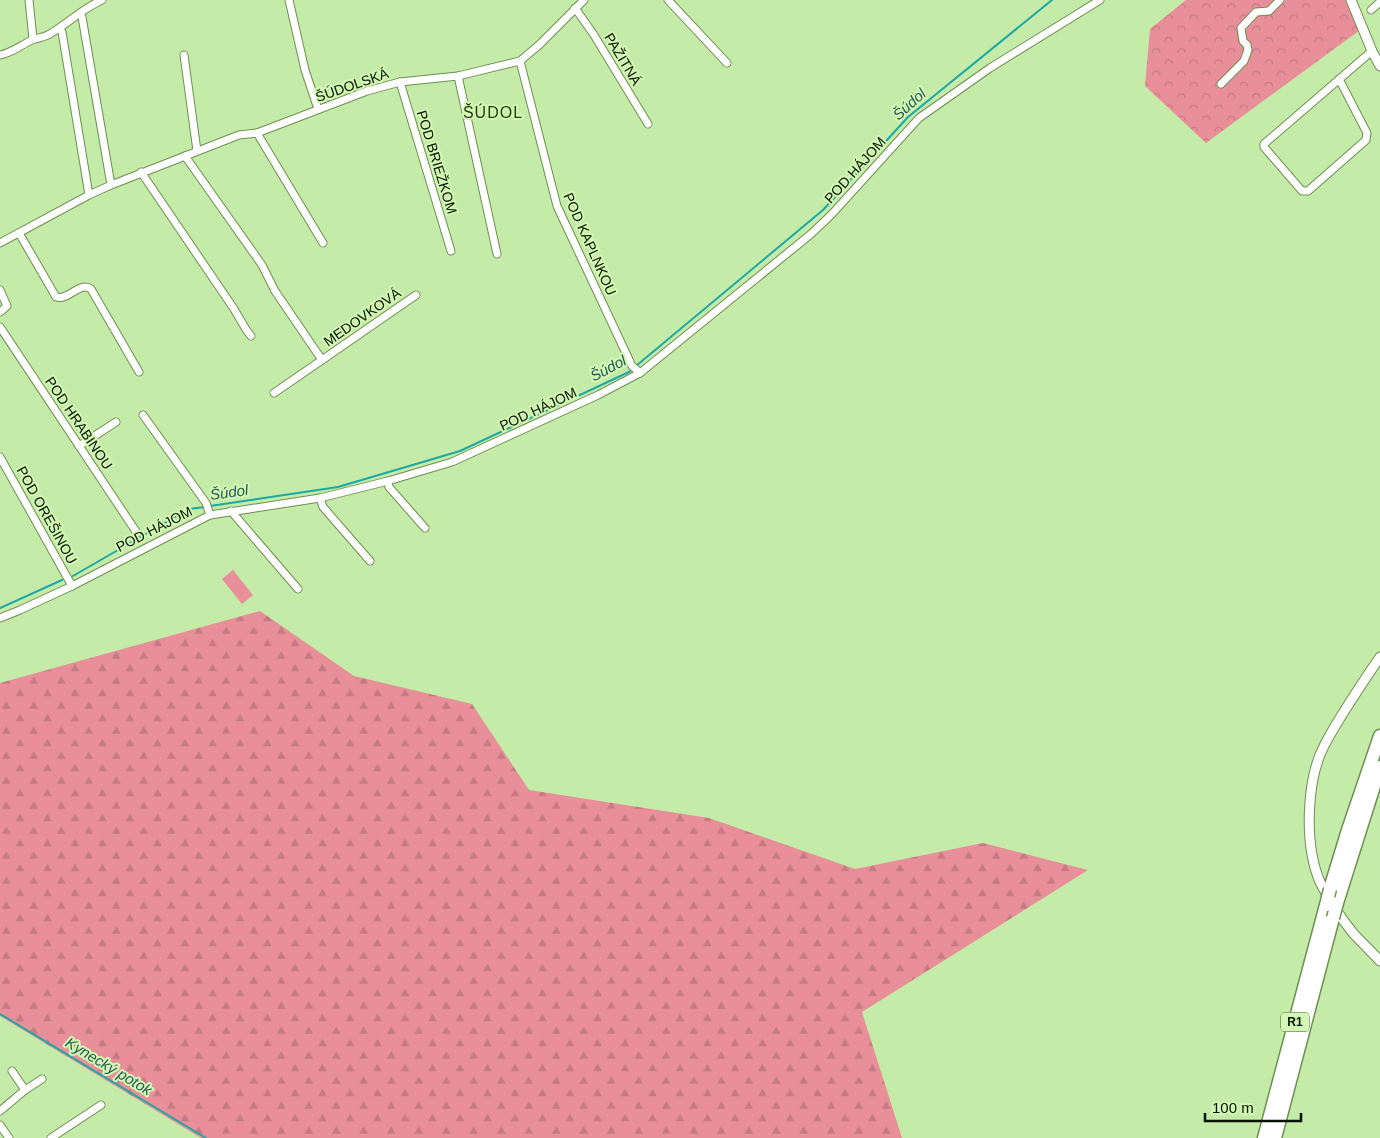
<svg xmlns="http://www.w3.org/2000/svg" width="1380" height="1138" viewBox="0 0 1380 1138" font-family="Arial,sans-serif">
<defs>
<pattern id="forest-firs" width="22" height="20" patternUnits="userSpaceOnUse" patternTransform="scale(1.25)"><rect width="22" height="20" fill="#e88f9a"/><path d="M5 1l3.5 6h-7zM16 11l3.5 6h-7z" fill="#c67a83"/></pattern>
<pattern id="park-crowns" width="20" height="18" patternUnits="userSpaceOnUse" patternTransform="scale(1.25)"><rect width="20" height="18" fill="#e88f9a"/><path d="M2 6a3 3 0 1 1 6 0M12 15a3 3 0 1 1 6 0" fill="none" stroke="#c67a83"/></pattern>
</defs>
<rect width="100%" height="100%" fill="#c5eba8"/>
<!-- grass -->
<polygon fill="#e88f9a" points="233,570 253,595 242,604 222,579"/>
<!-- forest -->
<polygon fill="url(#forest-firs)" points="260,611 354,676 472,704 529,790 709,818 855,869 983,843 1088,870 862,1012 902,1138 201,1138 0,1016 0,683"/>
<!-- park -->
<polygon fill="url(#park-crowns)" points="1186,0 1346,0 1360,30 1206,143 1145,86 1150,29"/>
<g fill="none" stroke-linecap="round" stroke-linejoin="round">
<!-- stream -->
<g stroke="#1ea8a5" stroke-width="2">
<polyline points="636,366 823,210 908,117 1052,0"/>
<polyline points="210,506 338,487 460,451 629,372 633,369"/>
<polyline points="73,576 189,509 205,507"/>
<polyline points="0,608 62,580"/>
<polyline points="0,1014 206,1138"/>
</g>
<!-- minor casing -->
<g stroke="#6d8f50" stroke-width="9">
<g id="minor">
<polyline points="29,0 33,39"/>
<polyline points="289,0 305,70 318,109"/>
<polyline points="668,0 727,63"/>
<polyline points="575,8 594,35 648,124"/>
<polyline points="1371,10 1380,2"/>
<polyline points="82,17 111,185"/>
<polyline points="62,32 89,195"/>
<path d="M0,55C12,53 21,45 32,40C39,37 45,38 53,32C71,21 82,9 102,0"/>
<polyline points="184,55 197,151"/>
<polyline points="520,61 557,206 632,366 640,373"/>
<polyline points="458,76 497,254"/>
<polyline points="1339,79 1367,133 1366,140 1308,191 1302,191 1264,147 1264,144 1372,51"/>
<polyline points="400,82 451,251"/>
<polyline points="1221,84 1244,61 1248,50 1247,45 1243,41 1241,28 1256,12 1269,11 1280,0"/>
<polyline points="257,133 323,243"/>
<polyline points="185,156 262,265 275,291 322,360 416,295"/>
<polyline points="141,172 234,309 247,331 251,336"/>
<path d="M19,233L56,297C69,301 79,281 91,289L139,372"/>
<polyline points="0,243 89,195 111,185 239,135 257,133 367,91 400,82 458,76 520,61 539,45 584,0"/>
<polyline points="0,290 7,306 0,312"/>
<polyline points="0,327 137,533"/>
<polyline points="274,393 322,360"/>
<polyline points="143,415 206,503 210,515"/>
<polyline points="79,446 116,422"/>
<polyline points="0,457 72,586"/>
<polyline points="388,481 389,487 425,528"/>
<polyline points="320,498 323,507 370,561"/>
<polyline points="231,511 298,589"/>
<polyline points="0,618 20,610 72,586 210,515 320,498 388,481 452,462 598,395 640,373 811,234 832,214 919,118 990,68 1100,0"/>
<polyline points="12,1071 25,1090"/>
<polyline points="0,1111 25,1090 42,1079"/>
<polyline points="0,1125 9,1138"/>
<polyline points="51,1138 101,1105"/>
</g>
</g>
<!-- tertiary casing -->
<g stroke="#6d8f50" stroke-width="11">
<g id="tertiary">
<polyline points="1351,0 1372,51 1380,66"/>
<path d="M1380,657C1361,685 1341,714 1325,744C1306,779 1304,845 1320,882C1329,900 1341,918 1353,933C1362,943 1371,951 1380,961"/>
</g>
</g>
<!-- motorway casing -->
<g stroke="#6d8f50" stroke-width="15">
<g id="motorway">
<polyline points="1330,889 1348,830 1380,736"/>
<polyline points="1337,903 1380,767"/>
<polyline points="1264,1138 1326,905"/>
<polyline points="1275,1138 1333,918"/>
</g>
</g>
<!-- minor -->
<use href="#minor" stroke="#fff" stroke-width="7"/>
<!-- tertiary -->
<use href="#tertiary" stroke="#fff" stroke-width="9"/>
<!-- motorway -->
<use href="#motorway" stroke="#fff" stroke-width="12"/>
<!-- motorway-bridge casing -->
<g stroke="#6d8f50" stroke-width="15" stroke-linecap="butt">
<g id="motorway-bridge">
<polyline points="1326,905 1330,889"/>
<polyline points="1333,918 1337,903"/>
</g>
</g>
<!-- motorway-bridge -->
<use href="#motorway-bridge" stroke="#fff" stroke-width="12"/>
</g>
<g text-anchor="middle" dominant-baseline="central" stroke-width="4" stroke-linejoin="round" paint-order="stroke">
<!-- shield labels -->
<rect fill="#d2f8b4" stroke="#435736" stroke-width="1" x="1281" y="1012.5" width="28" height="19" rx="4"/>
<g font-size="12" font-weight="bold" fill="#061200">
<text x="1295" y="1022">R1</text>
</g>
<!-- street labels -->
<g font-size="14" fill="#061200" stroke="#d2f8b4">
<text transform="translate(623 59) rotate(59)">PAŽITNÁ</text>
<text transform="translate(352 85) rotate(-19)">ŠÚDOLSKÁ</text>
<text transform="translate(437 162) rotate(73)">POD BRIEŽKOM</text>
<text transform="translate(855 170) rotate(-48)">POD HÁJOM</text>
<text transform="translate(590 244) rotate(66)">POD KAPLNKOU</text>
<text transform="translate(362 317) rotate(-35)">MEDOVKOVÁ</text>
<text transform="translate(538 409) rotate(-25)">POD HÁJOM</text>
<text transform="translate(79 423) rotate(56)">POD HRABINOU</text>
<text transform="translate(47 515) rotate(61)">POD OREŠINOU</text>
<text transform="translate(154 529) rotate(-27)">POD HÁJOM</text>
</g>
<!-- water labels -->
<g font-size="15" font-style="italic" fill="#245856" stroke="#d2f8b4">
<text transform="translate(909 104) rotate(-42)">Šúdol</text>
<text transform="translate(608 368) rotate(-28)">Šúdol</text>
<text transform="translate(229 492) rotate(-8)">Šúdol</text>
<text transform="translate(109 1066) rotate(31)">Kynecký potok</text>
</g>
<!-- quarter labels -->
<g font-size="16" letter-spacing="1" fill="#233a0a" stroke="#d2f8b4">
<text x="493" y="112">ŠÚDOL</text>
</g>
</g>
<!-- scale -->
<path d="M1205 1113v8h96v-8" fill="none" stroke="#061200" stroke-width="2.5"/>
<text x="1212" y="1113" font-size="15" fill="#061200" stroke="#d2f8b4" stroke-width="4" paint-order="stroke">100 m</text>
</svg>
